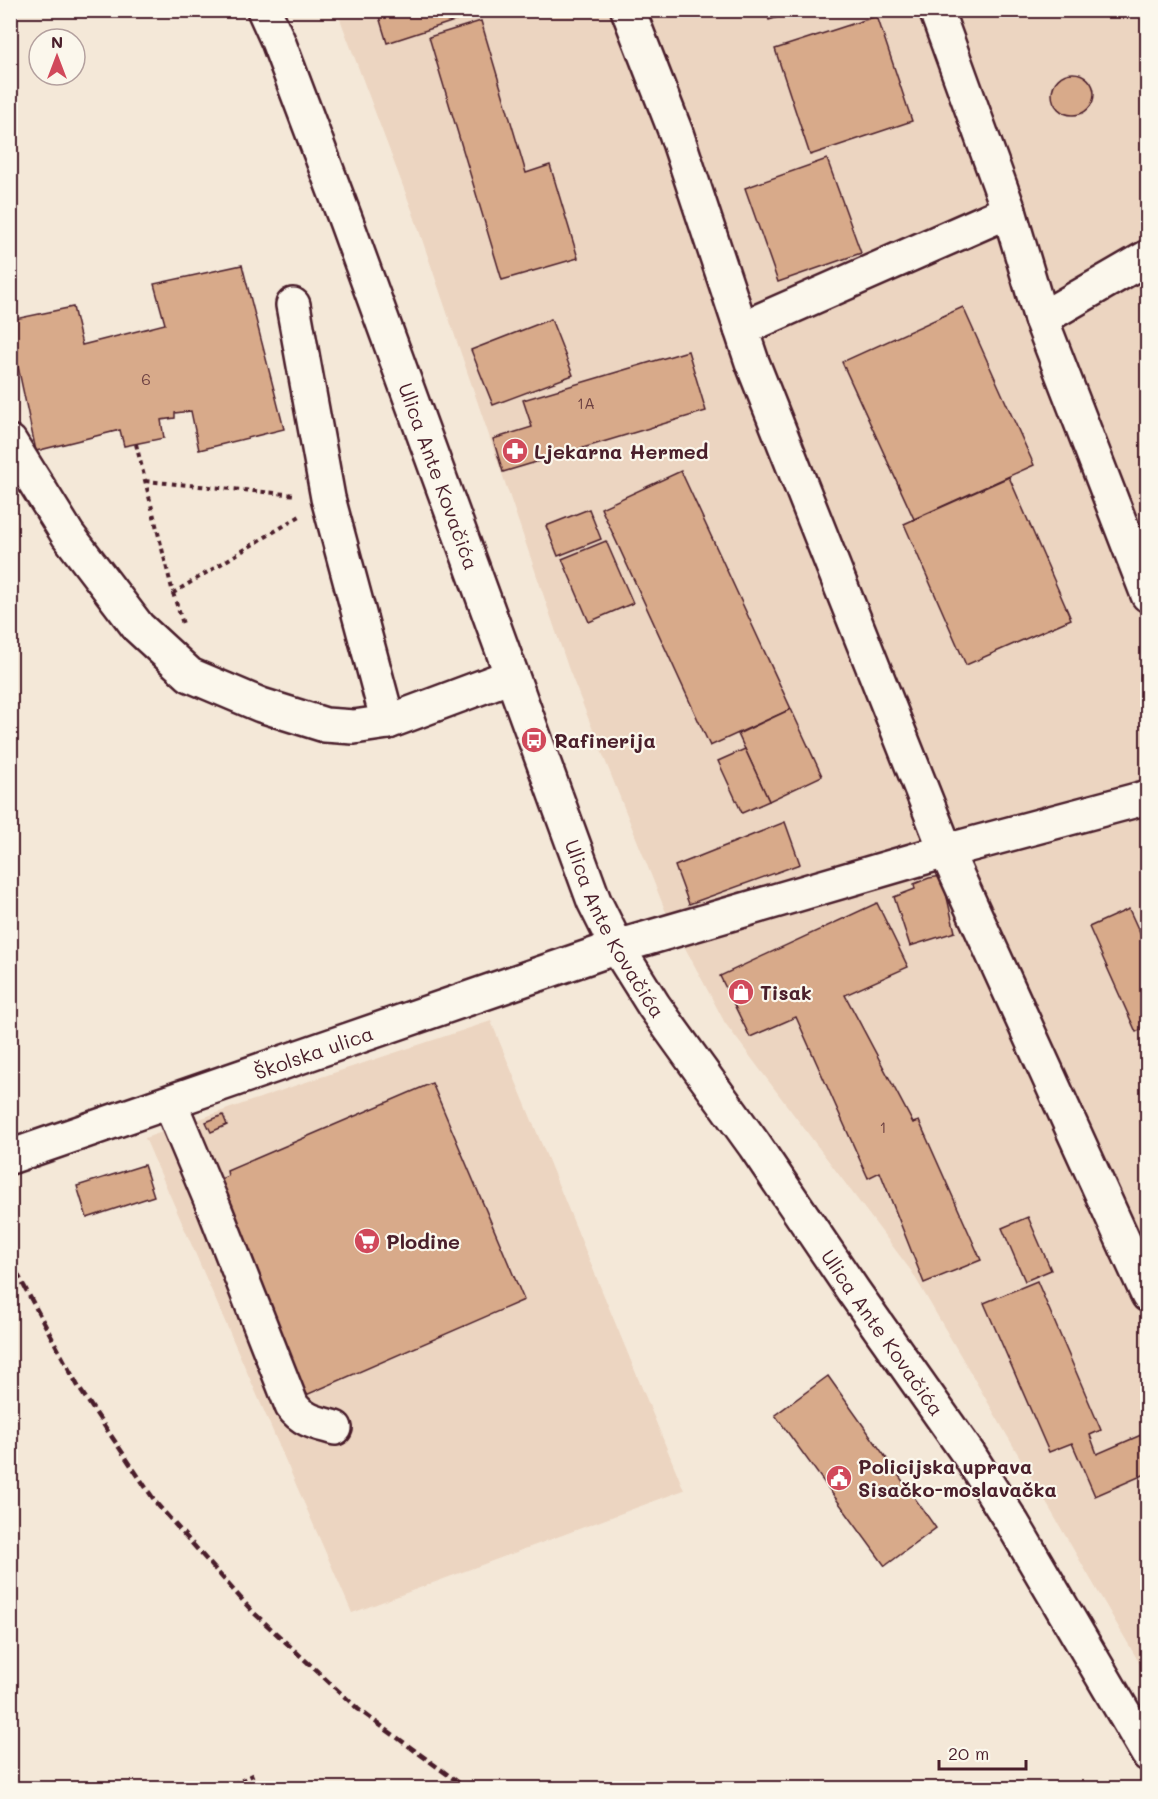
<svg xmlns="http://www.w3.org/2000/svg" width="1158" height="1799" viewBox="0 0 1158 1799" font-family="Mali,sans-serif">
<rect width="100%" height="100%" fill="#f4e8d8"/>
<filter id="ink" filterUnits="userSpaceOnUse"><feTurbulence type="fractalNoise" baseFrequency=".0167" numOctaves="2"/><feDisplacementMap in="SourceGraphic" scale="12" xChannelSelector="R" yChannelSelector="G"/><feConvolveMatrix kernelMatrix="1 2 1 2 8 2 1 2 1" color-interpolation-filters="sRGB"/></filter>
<g filter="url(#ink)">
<!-- built -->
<g fill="#ecd5c1">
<polygon points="337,11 1147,11 1147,1676 912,1272 725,1023 665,910 569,670 412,210"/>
<polygon points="491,1021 684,1490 352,1613 145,1138 297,1085"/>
</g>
<!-- building -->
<g fill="#d8aa8a" stroke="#4a1f2b" stroke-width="1.5">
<polygon points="377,10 488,10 387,43"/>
<polygon points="766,10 800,10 769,20"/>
<polygon points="877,16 912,121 810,155 775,49"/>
<polygon points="481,21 526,173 550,165 578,258 502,280 429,37"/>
<polygon points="1148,41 1148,68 1142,54"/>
<circle cx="1073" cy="94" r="21"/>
<polygon points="827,159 861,253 778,282 745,188"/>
<polygon points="242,265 284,429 199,450 191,411 175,413 175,418 161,420 164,438 124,446 120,430 36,451 10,329 10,320 73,307 82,345 165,324 154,284"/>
<polygon points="963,307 1034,465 914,519 842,362"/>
<polygon points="551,319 573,375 493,405 471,350"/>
<polygon points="688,351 706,411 503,472 493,439 532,427 523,400"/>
<polygon points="681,471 791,709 710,746 601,508"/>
<polygon points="1009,477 1071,619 966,665 904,524"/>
<polygon points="589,509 601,539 558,556 546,526"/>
<polygon points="606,541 633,603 589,622 562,559"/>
<polygon points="791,709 822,776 769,801 738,734"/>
<polygon points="745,749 769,801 742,813 718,761"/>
<polygon points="785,822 800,864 689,904 675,866"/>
<polygon points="942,876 955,932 910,946 894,897 915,889 914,884 929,878"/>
<polygon points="877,903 908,967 845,995 913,1123 919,1121 981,1260 924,1283 880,1172 868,1178 796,1017 750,1037 720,976"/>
<polygon points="1129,909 1148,951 1148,1026 1136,1032 1089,927"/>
<polygon points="432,1083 524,1300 297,1399 211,1183 228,1176 227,1171"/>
<polygon points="223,1115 227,1125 211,1132 206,1122"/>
<polygon points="144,1165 154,1196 87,1218 77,1186"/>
<polygon points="1028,1217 1051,1270 1025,1281 1002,1228"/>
<polygon points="1037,1281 1101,1430 1090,1435 1097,1454 1148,1432 1148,1473 1095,1496 1072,1443 1049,1452 984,1303"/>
<polygon points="828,1376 936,1528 885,1566 775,1415"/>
</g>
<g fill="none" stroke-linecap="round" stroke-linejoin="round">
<!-- minor casing -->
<g stroke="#4a1f2b" stroke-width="38">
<g id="minor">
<polyline points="628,10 676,133 752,362 946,851 1148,1295"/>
<polyline points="936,10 1009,211"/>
<polyline points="293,305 328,498 388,722"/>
<polyline points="1041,319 1148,257"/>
<polyline points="741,329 1009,211 1041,319 1148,595"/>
<polyline points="10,442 68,535 138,627 190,675 261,705 325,725 354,727 388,722 511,676"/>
<path d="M170,1103L215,1210L292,1406C303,1421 318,1423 335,1428"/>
<path id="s1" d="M10,1157L617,947L946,851L1148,797"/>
</g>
</g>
<!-- major casing -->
<g stroke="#4a1f2b" stroke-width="38">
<g id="major">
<path id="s2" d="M264,10L278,41L346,221L594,901L617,947L654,1006L755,1146L854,1292L969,1455L1013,1524L1148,1754"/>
</g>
</g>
<!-- path -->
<g stroke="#4a1f2b" stroke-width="4" stroke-dasharray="4.5 4.5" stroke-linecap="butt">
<polyline points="136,444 173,593 300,516"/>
<polyline points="145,481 297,495"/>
<polyline points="173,593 184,627"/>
<polyline points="225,1788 255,1774"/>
</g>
<!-- minor -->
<use href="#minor" stroke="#fbf7ec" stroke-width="33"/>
<!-- major -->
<use href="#major" stroke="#fbf7ec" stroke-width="33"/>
<!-- rail -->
<polyline stroke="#4a1f2b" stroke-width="4.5" stroke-dasharray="9 4.5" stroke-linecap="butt" points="10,1260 79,1388 157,1504 253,1612 358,1709 466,1788"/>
</g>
</g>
<!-- icons -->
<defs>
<g id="pharmacy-disc" transform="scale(1.35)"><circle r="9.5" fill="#d1495b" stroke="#fbf7ec"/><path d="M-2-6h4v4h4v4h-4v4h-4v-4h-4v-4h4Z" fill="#fff"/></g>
<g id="bus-disc" transform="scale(1.35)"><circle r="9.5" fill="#d1495b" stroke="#fbf7ec"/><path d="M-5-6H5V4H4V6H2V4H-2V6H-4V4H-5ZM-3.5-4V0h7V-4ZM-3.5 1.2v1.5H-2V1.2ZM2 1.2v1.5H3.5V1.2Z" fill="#fff"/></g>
<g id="shop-disc" transform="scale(1.35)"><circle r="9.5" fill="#d1495b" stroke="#fbf7ec"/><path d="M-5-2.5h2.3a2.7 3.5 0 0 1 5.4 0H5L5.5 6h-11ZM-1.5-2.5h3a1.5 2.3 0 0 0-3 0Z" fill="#fff"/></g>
<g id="supermarket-disc" transform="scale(1.35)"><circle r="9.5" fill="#d1495b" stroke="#fbf7ec"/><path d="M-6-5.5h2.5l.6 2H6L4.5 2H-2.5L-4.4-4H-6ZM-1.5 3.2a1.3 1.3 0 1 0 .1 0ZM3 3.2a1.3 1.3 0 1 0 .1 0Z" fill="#fff"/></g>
<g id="civic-disc" transform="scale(1.35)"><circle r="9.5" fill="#d1495b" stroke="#fbf7ec"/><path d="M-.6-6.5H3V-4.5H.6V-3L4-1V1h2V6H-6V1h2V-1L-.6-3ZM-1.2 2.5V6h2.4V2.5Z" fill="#fff"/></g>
</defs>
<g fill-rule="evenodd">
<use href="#pharmacy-disc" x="515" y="451"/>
<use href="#bus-disc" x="534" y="740"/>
<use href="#shop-disc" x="741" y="992"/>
<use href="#supermarket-disc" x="367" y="1241"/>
<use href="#civic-disc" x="839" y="1478"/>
</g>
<g text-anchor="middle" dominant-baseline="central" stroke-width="4.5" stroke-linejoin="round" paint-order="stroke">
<!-- number labels -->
<g font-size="16" fill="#6e4243">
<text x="146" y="378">6</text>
<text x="586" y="402">1A</text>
<text x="883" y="1126">1</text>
</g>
<!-- poi labels -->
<g font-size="20" font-weight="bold" fill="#4a1f2b" stroke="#fbf7ec" text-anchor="start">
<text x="534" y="451">Ljekarna Hermed</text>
<text x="554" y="740">Rafinerija</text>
<text x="760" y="992">Tisak</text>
<text x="386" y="1241">Plodine</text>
<text x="858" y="1466">Policijska uprava<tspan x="858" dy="23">Sisačko-moslavačka</tspan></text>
</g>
<!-- street labels -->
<g font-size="20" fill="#4a1f2b" stroke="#fbf7ec">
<text stroke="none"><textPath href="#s2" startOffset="498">Ulica Ante Kovačića</textPath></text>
<text stroke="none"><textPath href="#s2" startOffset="984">Ulica Ante Kovačića</textPath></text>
<text stroke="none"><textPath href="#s1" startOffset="321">Školska ulica</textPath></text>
<text stroke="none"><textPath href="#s2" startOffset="1470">Ulica Ante Kovačića</textPath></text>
</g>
</g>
<!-- margin -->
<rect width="1158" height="1799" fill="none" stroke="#fbf7ec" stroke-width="36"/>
<rect x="18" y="18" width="1122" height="1763" fill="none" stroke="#4a1f2b" stroke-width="2" filter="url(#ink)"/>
<!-- north arrow -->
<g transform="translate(57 57)"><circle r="28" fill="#fbf7ec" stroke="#b4a19f" stroke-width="1.5"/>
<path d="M0-4.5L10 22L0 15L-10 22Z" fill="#d1495b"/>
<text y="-9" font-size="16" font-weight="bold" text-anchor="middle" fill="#4a1f2b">N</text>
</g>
<!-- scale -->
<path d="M939 1760v9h87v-9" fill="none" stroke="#4a1f2b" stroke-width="3"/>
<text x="948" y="1760" font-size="18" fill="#4a1f2b" stroke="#fbf7ec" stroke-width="4.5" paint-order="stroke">20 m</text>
</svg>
